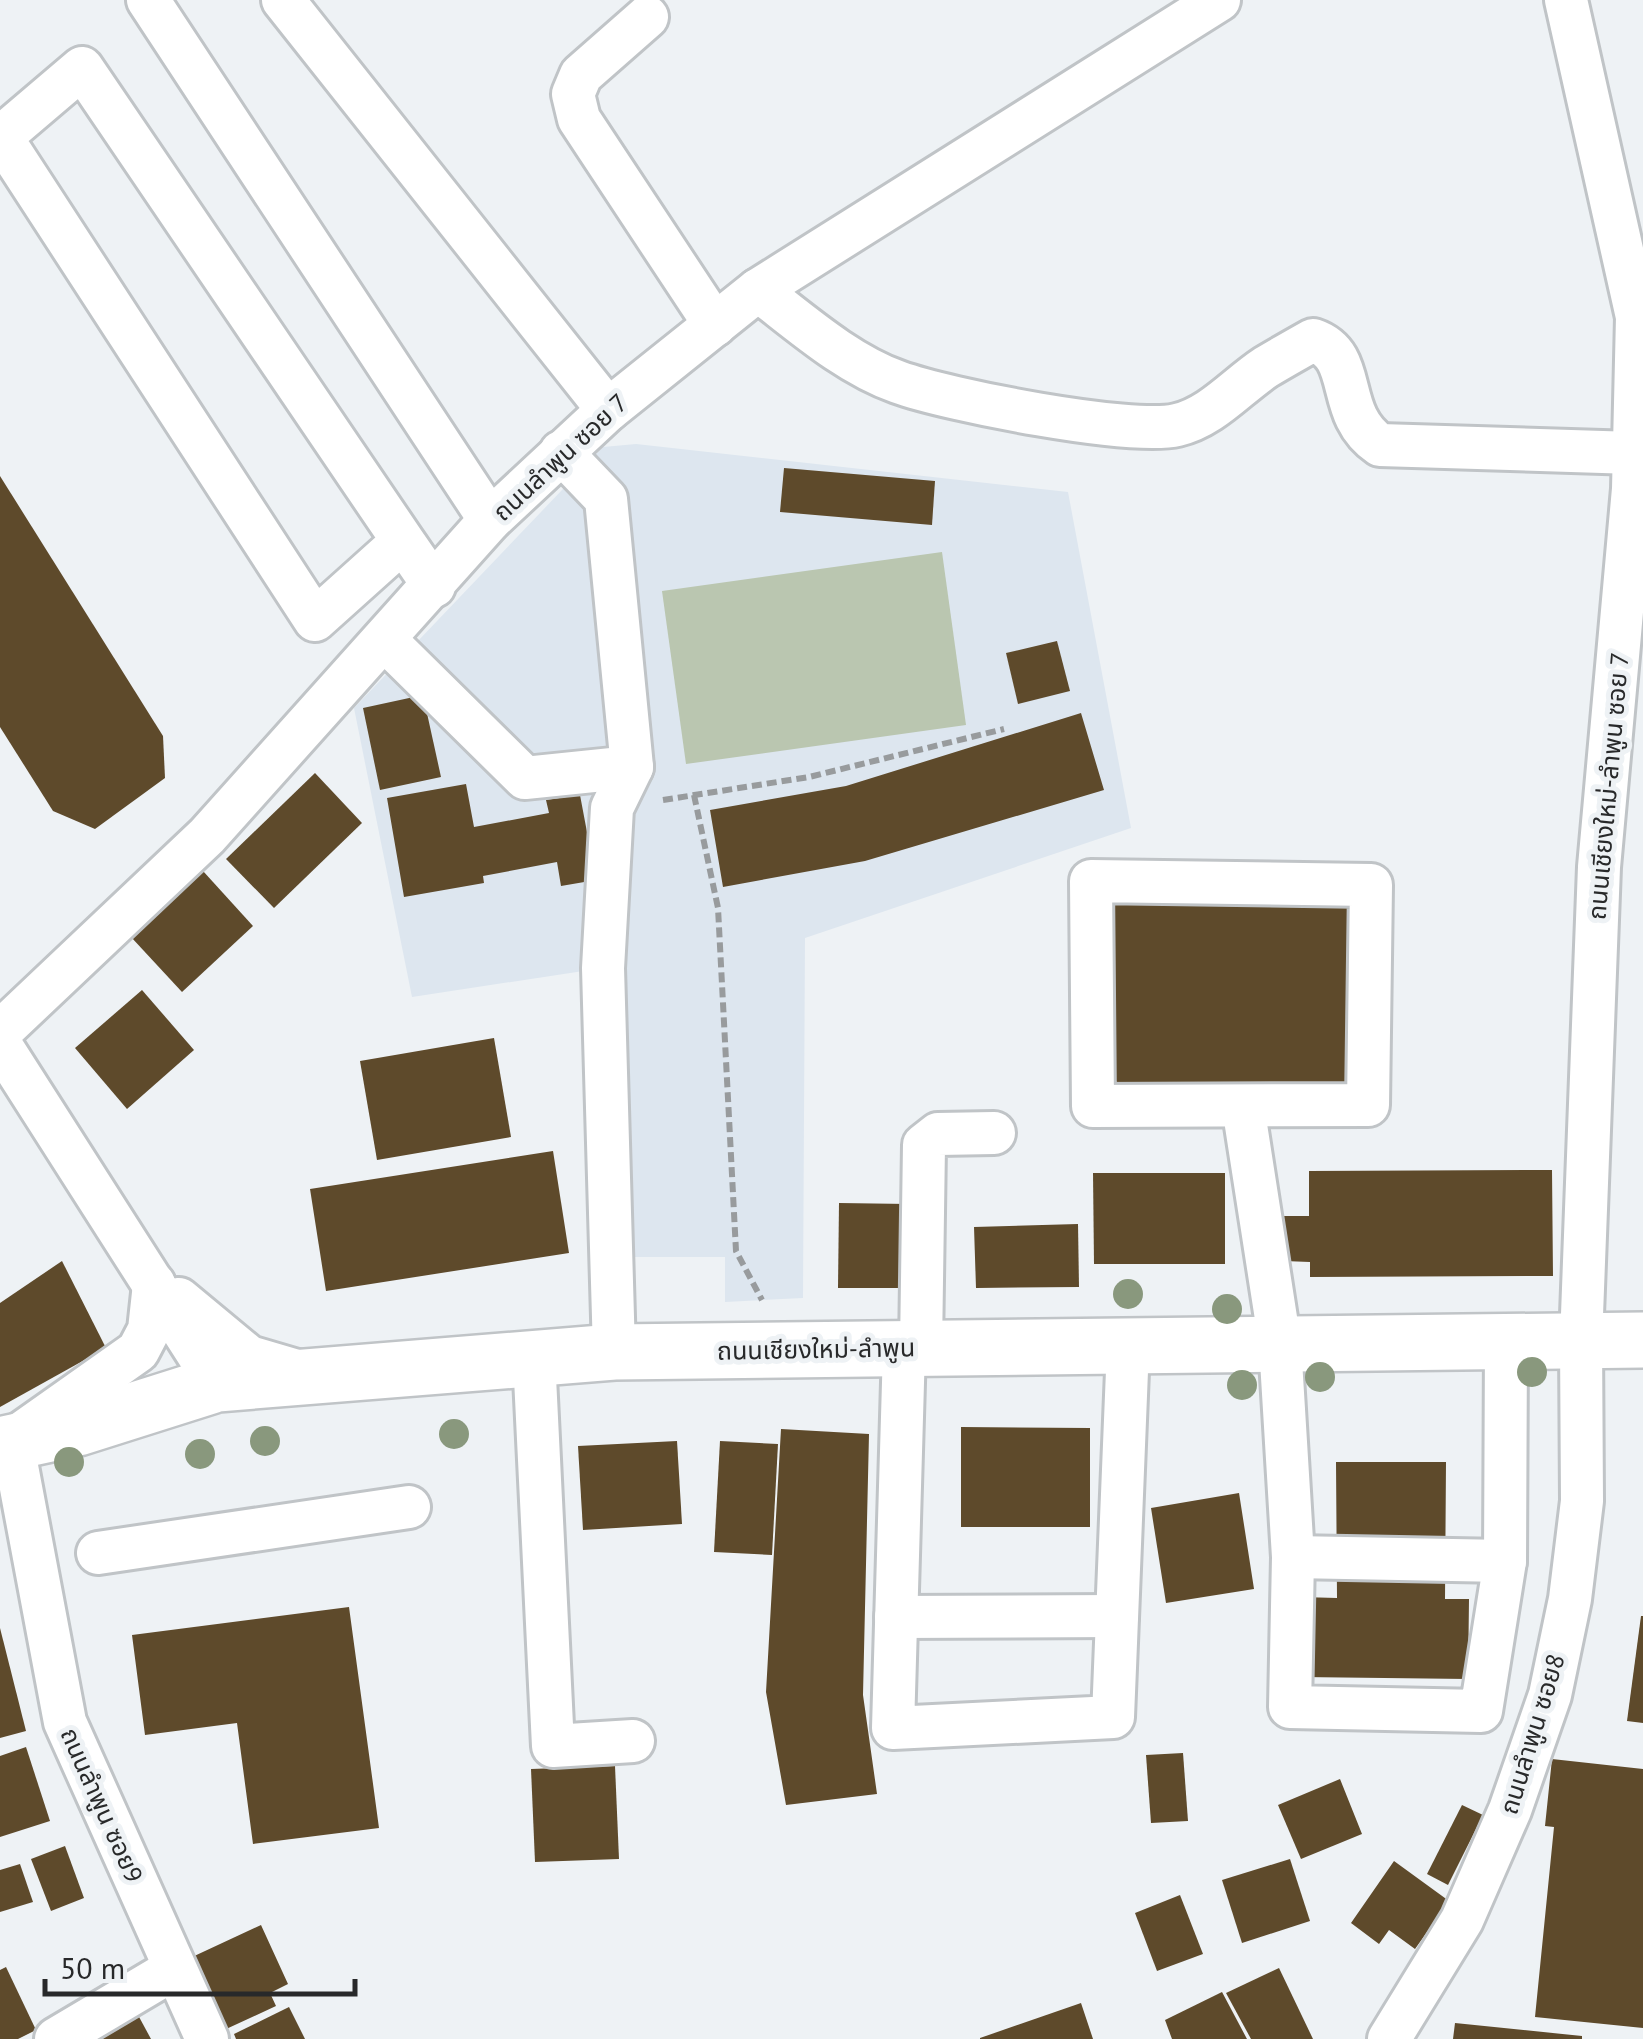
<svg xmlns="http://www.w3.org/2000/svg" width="1643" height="2039" viewBox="0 0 1643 2039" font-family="'PT Sans','Noto Sans Thai',sans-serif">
<rect width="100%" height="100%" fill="#eef2f5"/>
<!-- built -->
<polygon fill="#dde6ef" points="636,444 1068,492 1131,828 805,938 803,1298 725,1302 725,1257 622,1257 603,968 412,997 354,708 603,447"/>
<!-- green -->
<polygon fill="#bac6b0" points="942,552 966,725 686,764 662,591"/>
<!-- building -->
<g fill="#5e4a2b">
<polygon points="784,468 935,481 932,525 780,512"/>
<polygon points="0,476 163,736 165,778 95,829 53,811 0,727"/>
<polygon points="1057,641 1070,691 1018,704 1006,653"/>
<polygon points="423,695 441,777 380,790 363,708"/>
<polygon points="1081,713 1104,790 865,861 723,887 710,810 846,786"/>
<polygon points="315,773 362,823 274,908 226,859"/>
<polygon points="466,784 474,827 549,813 546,800 580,795 596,880 561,886 557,862 483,876 484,883 404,897 387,798"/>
<polygon points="203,871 253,926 182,992 131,937"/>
<polygon points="1354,901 1354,1085 1102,1085 1101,902"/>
<polygon points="142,990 194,1050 127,1109 75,1048"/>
<polygon points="494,1038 511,1137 377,1160 360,1061"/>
<polygon points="553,1151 569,1253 326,1291 310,1189"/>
<polygon points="1552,1170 1553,1276 1310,1277 1310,1262 1284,1261 1284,1216 1309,1216 1309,1171"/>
<polygon points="1093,1173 1225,1173 1225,1264 1094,1264"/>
<polygon points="839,1203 909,1204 908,1288 838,1288"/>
<polygon points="1078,1224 1079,1287 976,1288 974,1227"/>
<polygon points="62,1261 106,1348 0,1407 0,1303"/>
<polygon points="961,1427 1090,1428 1090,1527 961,1527"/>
<polygon points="781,1429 869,1434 863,1695 877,1794 786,1805 766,1692"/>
<polygon points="677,1441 682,1524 583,1530 578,1446"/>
<polygon points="720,1441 778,1444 772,1555 714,1552"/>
<polygon points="1336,1462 1446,1462 1445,1599 1469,1599 1468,1679 1301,1677 1301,1597 1337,1598"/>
<polygon points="1239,1493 1254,1589 1166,1603 1151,1508"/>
<polygon points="349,1607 379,1828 253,1844 237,1723 145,1735 132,1635"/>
<polygon points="1641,1616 1643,1616 1643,1723 1627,1721"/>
<polygon points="0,1628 26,1731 0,1738"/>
<polygon points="26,1747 50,1821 0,1837 0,1756"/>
<polygon points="1183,1753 1188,1821 1151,1823 1146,1755"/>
<polygon points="1552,1759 1643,1769 1643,2028 1535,2017 1554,1827 1545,1826"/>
<polygon points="615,1766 619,1859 535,1862 531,1769"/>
<polygon points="1340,1779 1362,1834 1301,1859 1278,1805"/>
<polygon points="1462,1805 1483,1815 1448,1885 1427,1874"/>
<polygon points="65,1846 84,1898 51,1911 31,1859"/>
<polygon points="1290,1859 1310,1921 1242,1943 1222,1880"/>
<polygon points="1394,1861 1449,1901 1415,1949 1389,1930 1379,1944 1351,1923"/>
<polygon points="20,1864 33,1902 0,1912 0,1870"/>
<polygon points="1180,1895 1203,1954 1157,1971 1135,1913"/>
<polygon points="261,1925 288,1984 270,1993 276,2006 224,2030 190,1958"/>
<polygon points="6,1967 36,2030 18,2039 0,2039 0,1970"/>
<polygon points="1279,1968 1313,2039 1251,2039 1226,1993"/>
<polygon points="1222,1992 1247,2039 1172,2039 1165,2020"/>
<polygon points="1081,2003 1093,2039 980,2039 980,2038"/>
<polygon points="289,2007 305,2039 236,2039 234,2034"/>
<polygon points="138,2015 151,2039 98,2039"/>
<polygon points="1455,2023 1582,2036 1582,2039 1453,2039"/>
</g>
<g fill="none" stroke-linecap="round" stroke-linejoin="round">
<!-- minor casing -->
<g stroke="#c0c4c7" stroke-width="48">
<g id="minor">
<polyline points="148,0 490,520"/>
<polyline points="283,0 608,410"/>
<polyline points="647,17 581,75 573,94 579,119 715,325"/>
<path d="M758,290C801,323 847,364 898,382C947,400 1131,436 1177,425C1212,417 1237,386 1266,367C1281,358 1297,349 1313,340C1360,356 1333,413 1380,445L1634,453"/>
<polyline points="561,452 606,499 632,767 612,808 603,968 614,1352"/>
<polyline points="403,541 315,620 1,137 82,68 403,541 434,586"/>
<polyline points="386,641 525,778 632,767"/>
<polygon points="1091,881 1371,885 1368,1105 1093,1106"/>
<polyline points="0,1032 207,836 490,520 608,410 758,290 1219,0"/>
<polyline points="0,1044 217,1384"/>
<polyline points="1243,1106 1280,1344 1293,1557 1290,1707 1481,1711 1505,1561 1506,1341"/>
<polyline points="154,1284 149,1330 138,1351 12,1440 65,1722 207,2039"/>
<polyline points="179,1299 249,1357 300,1372"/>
<polyline points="904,1348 893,1728 1113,1717 1128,1346"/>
<polyline points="921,1348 924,1145 938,1134 994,1133"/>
<polyline points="534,1357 553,1746 633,1741"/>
<polyline points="98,1553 409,1507"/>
<polyline points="1293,1557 1505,1561"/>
<polyline points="896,1617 1117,1616"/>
<polyline points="56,2039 174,1969"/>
<polyline points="1389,2039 1462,1920 1510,1810 1550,1695 1570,1599 1582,1501 1581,1341 1599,867 1633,489 1637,317 1566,0"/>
</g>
</g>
<!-- major casing -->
<g stroke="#c0c4c7" stroke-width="60">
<polyline id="major" points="0,1445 78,1428 217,1384 614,1352 1643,1340"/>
</g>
<!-- path -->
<g stroke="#989b9d" stroke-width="6" stroke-dasharray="10 5" stroke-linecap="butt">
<polyline points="694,795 718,908 736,1251 762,1300"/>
<polyline points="663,800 809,777 1004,729"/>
</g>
<!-- minor -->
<use href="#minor" stroke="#fff" stroke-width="42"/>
<!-- major -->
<use href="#major" stroke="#fff" stroke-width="55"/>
</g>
<!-- trees -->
<g fill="#89987d">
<circle cx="1128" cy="1294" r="15"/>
<circle cx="1227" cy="1309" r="15"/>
<circle cx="1532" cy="1372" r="15"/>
<circle cx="1320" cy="1377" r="15"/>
<circle cx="1242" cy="1385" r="15"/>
<circle cx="454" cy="1434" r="15"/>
<circle cx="265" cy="1441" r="15"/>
<circle cx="200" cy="1454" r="15"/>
<circle cx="69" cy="1462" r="15"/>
</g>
<g text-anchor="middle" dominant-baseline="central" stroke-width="10" stroke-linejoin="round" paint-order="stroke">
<!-- street labels -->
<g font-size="25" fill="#28292a" stroke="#eef2f5">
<text transform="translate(560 457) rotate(-43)">ถนนลำพูน ซอย 7</text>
<text transform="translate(1608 786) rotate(-85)">ถนนเชียงใหม่-ลำพูน ซอย 7</text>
<text transform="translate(816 1349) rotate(-1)">ถนนเชียงใหม่-ลำพูน</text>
<text transform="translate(1532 1734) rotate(-73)">ถนนลำพูน ซอย8</text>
<text transform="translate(102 1805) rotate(66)">ถนนลำพูน ซอย9</text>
</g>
</g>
<!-- scale -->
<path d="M45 1979v15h310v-15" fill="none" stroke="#28292a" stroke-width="5"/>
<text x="60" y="1979" font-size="30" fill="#28292a" stroke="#eef2f5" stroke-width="8" paint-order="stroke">50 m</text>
</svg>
